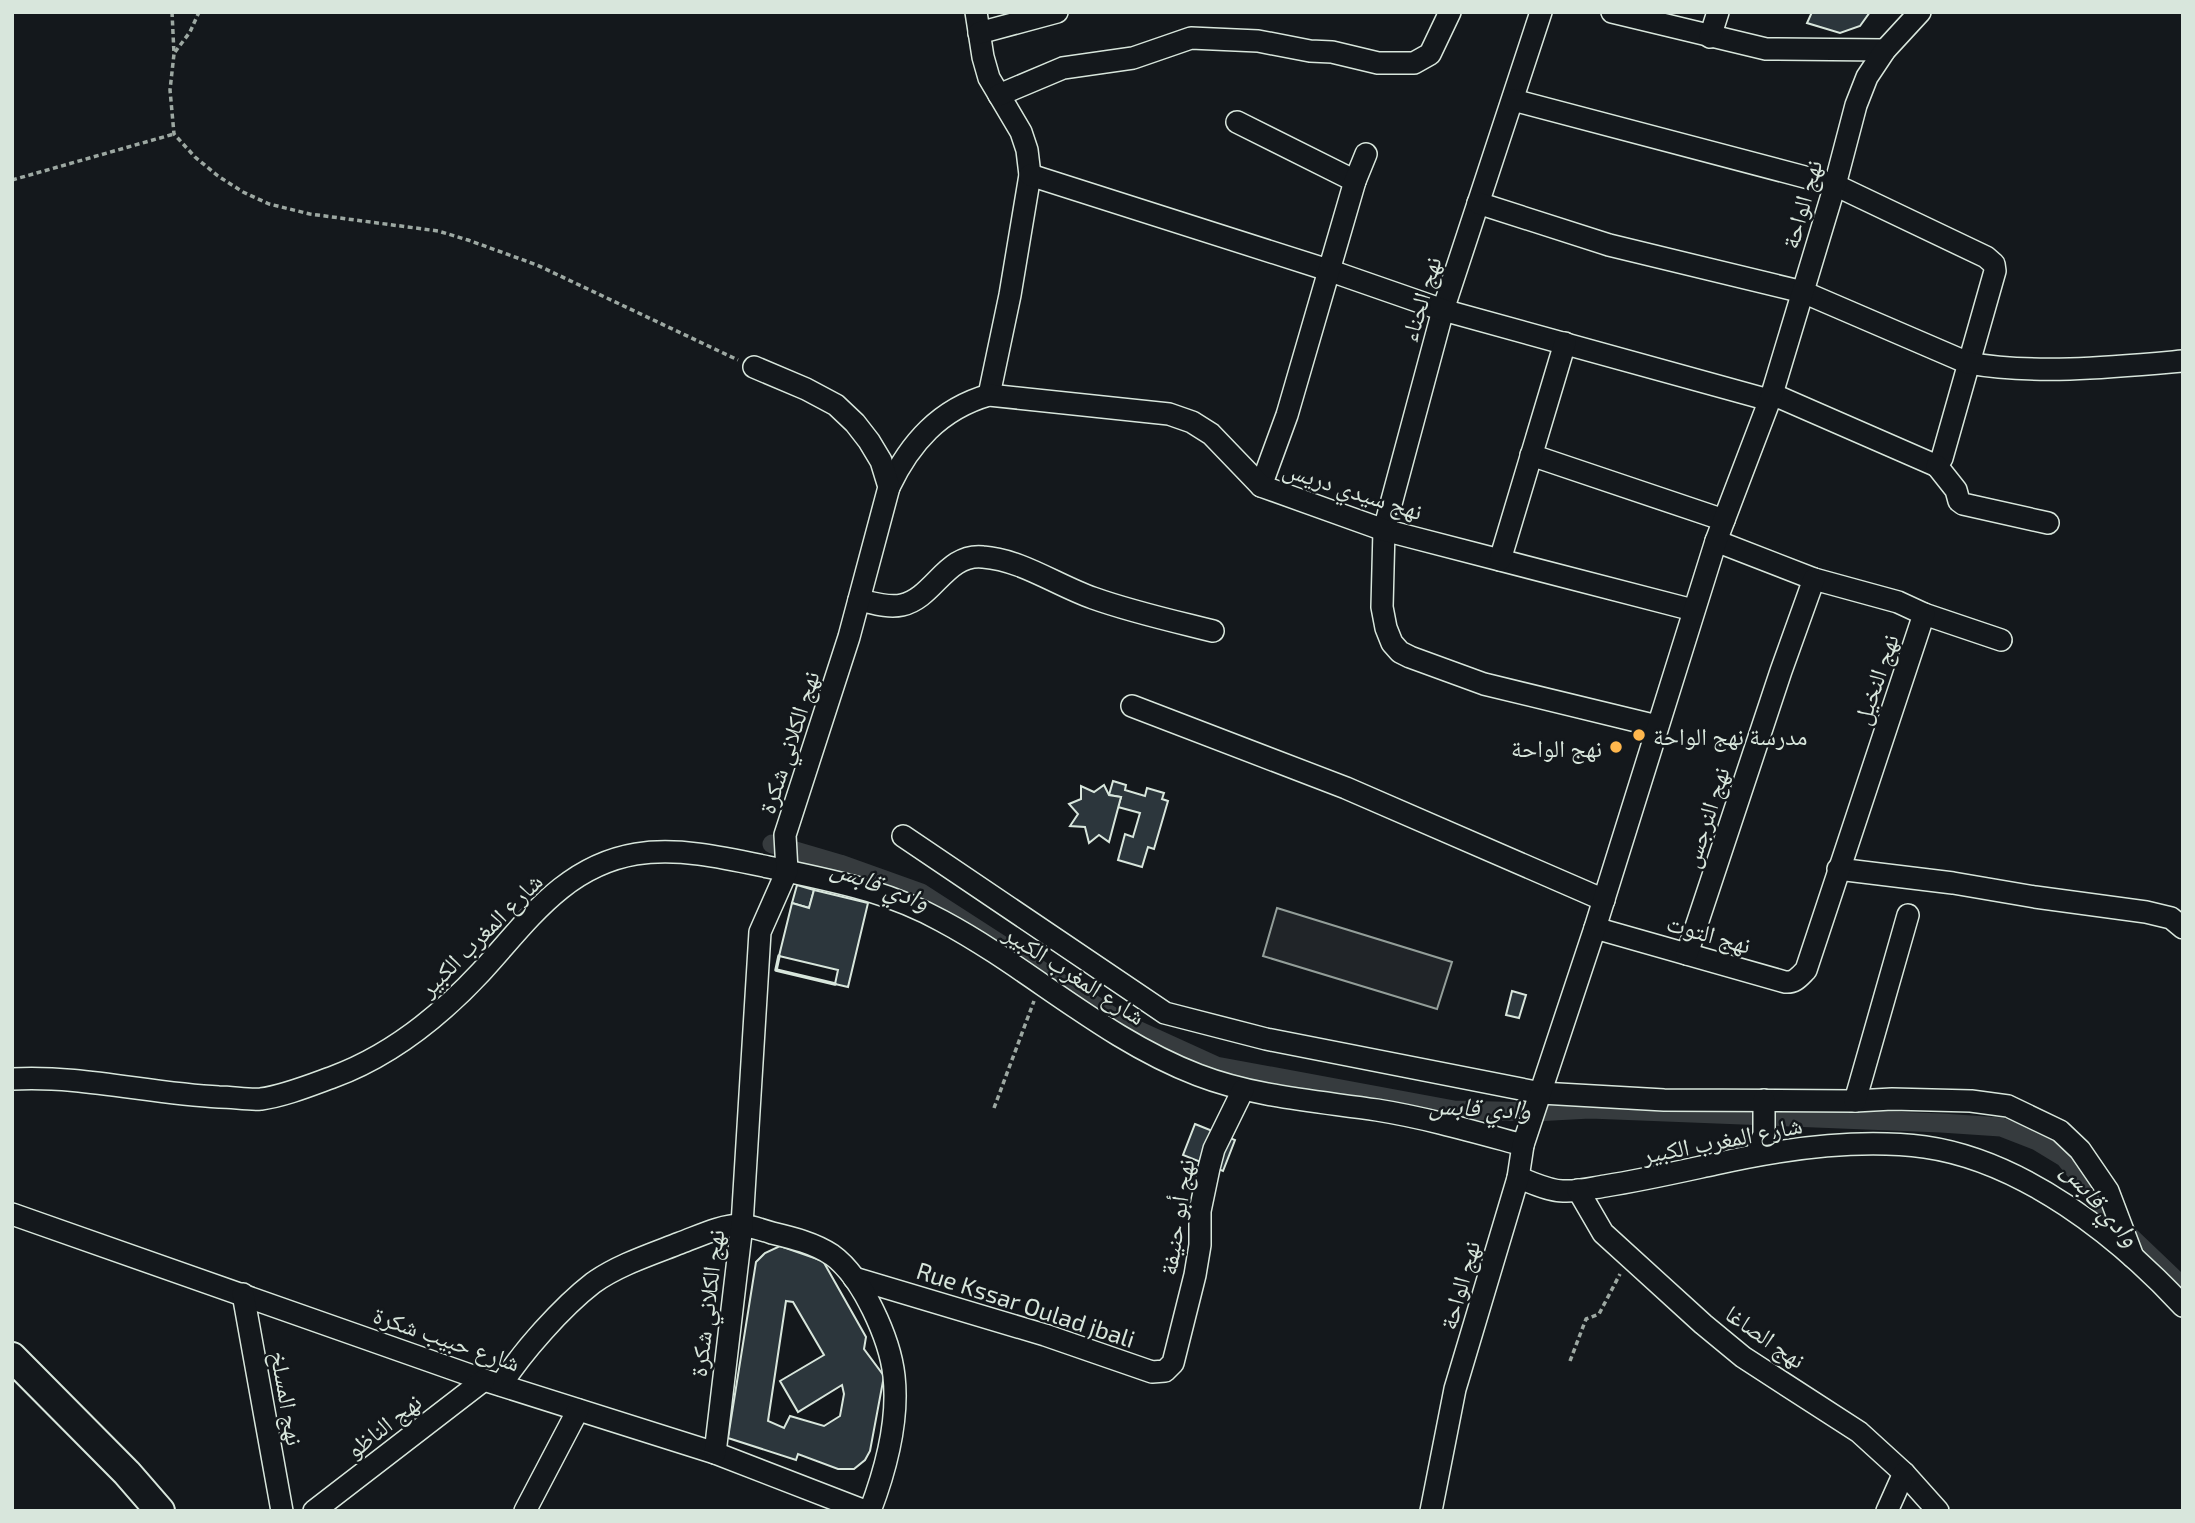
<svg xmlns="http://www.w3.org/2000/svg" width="2195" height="1523" viewBox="0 0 2195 1523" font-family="'Exo 2','Noto Naskh Arabic',sans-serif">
<rect width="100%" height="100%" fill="#14181c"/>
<!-- green -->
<polygon fill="#202428" stroke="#939e99" stroke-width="2" points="1277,908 1452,962 1437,1009 1263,956"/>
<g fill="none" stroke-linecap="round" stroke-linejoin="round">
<!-- canal -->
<polyline stroke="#363b3e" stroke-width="19" points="772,844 840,864 921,893 1124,1024 1216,1066 1454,1110 1534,1112 1590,1109 1941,1123 2001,1127 2037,1141 2065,1158 2121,1228 2183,1287"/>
</g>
<!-- building -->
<g fill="#2c363c" stroke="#d8e6dc" stroke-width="2" fill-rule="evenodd">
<polygon points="1812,12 1870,12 1860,26 1840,33 1807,23"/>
<polygon points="1113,781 1126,785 1125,790 1145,796 1147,788 1164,793 1162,799 1168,801 1154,849 1148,847 1142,867 1118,860 1125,834 1133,837 1140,813 1118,807 1121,797 1109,795"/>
<polygon points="1104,785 1109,795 1121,797 1109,842 1099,835 1089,843 1085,827 1070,826 1078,814 1069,804 1081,799 1081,786 1094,792"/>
<polygon points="797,885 814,890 809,908 792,903"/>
<polygon points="814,890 868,903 848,987 835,984 838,970 779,956 792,903 809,908"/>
<polygon points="1512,991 1526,995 1519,1018 1506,1015"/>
<polygon points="1195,1124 1235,1140 1223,1171 1183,1155"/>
<path d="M780,1246L823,1261L866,1337L864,1349L884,1376L870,1451L865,1460L854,1469H838L798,1454L796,1460L728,1438L756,1262L765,1253ZM786,1301L793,1302L824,1355L780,1381L798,1412L842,1385L844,1394L840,1416L824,1426L790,1416L784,1428L768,1421Z"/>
</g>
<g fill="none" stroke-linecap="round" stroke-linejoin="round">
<!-- minor casing -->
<g stroke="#d8e6dc" stroke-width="24">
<g id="minor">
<polyline points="976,12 983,57 989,78 1021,132 1027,150 1030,175 1010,295 989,395"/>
<polyline points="1541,12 1443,310 1384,530 1382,607 1386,628 1392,643 1400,652 1410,657 1484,684 1657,726"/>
<polyline points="1612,12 1766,49 1885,50"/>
<polyline points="979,33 1057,12"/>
<polyline points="1710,37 1718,12"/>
<polyline points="999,95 1063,68 1133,58 1191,38 1258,41 1310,51 1332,52 1378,63 1414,63 1430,54 1450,12"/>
<polyline points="1513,100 1835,185 1986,257 1994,264 1995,271 1942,458 1937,466 1772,394"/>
<polyline points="1237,122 1355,181"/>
<polyline points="1030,175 1328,270 1443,310 1769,400"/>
<path d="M1478,203L1609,245L1803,292L1968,363C2035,375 2115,367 2183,361"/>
<polyline points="1531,455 1724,520"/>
<polyline points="1937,466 1956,490 1959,501 1963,504 2048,523"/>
<polyline points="1261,486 1287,415 1355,181 1366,154"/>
<path d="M889,487C910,443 940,409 989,395L1169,414L1192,422L1211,434L1261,486L1384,530L1693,610"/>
<polyline points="1500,560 1565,343"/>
<path d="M859,600C873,603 888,608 902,605C934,598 946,553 983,557C1022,560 1056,585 1093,598C1132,612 1173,621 1213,631"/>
<polyline points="1924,614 2001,640"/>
<polyline points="1132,706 1346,788 1604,900"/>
<polyline points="903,836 1165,1013 1266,1039 1541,1093 1664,1100 1855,1101 1892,1099 1971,1101 2008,1106 2060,1131 2080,1150 2108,1191 2133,1257"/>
<polyline points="1838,869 1953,883 2035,897 2146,912 2171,918 2183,928"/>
<path d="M1595,928L1785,982C1795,983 1799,977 1806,970L1924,614L1898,602L1814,579L1716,541"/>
<polyline points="1687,954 1781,671 1814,579"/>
<path d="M12,1079C82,1075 150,1094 219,1097C233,1097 248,1100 261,1099C284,1096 311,1085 333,1077C390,1056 440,1016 481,972C527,922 564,866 636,854C679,847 726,858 768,867C831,881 884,889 942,921C1030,968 1104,1039 1198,1075C1255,1097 1317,1101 1377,1110C1427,1118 1475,1132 1523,1145"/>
<polyline points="1855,1101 1908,915"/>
<polyline points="1756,1155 1764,1134 1764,1100"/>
<path d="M1518,1178C1532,1182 1548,1191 1563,1191C1577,1192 1592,1188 1605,1186C1643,1180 1678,1172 1715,1164C1781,1149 1857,1138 1925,1147C2023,1161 2118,1236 2183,1306"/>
<polyline points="1578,1190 1603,1233 1703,1324 1743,1357 1859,1432 1904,1473 1938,1511"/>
<polyline points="12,1214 484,1380 715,1453 865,1511"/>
<polyline points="854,1278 1045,1335 1152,1372 1165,1371 1173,1363 1195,1275 1200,1245 1200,1211 1209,1168 1214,1149 1243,1090"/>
<polyline points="243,1294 282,1511"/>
<path d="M501,1385C522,1352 562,1307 593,1283C618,1265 652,1254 680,1243C699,1236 721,1225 741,1225C751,1226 763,1230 772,1233C793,1238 814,1243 832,1255C862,1276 890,1339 894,1376C899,1421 886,1469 870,1511"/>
<polyline points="715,1453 742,1225 760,932 787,871 785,835 849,637 889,487 881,461 869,441 855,423 836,405 806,389 754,367"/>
<polyline points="314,1511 484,1380"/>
<polyline points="525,1511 578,1410"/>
<polyline points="1431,1511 1455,1389 1518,1178 1523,1145 1595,928 1716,541 1772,394 1835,185 1856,105 1867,77 1885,50 1920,12"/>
<polyline points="1887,1511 1904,1473"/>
</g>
</g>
<!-- major casing -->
<g stroke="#d8e6dc" stroke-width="32">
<polyline id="major" points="12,1357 127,1473 160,1511"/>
</g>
<!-- path -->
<g stroke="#9da8a2" stroke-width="3.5" stroke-dasharray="5 3.5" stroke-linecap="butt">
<polyline points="172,12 174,54 170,90 174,134 195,157 218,176 243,192 269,204 310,214 438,231 468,240 537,265 738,360"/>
<polyline points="175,52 190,32 199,12"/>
<polyline points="12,180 174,134"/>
<polyline points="994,1108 1034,1001"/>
<polyline points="1570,1361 1586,1319 1599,1314 1620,1274"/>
</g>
<!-- minor -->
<use href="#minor" stroke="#14181c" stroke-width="21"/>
<!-- major -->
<use href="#major" stroke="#14181c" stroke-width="28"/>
<!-- wall -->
<polyline stroke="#d8e6dc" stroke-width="3.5" points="779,956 776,970 835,984"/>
</g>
<!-- markers -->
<g fill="#ffb74d" stroke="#14181c" stroke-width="2.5">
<circle cx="1639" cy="735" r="7"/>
<circle cx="1616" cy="747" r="7"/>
</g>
<g text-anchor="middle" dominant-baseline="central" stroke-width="5" stroke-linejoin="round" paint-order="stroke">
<!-- street labels -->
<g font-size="24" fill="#d8e6dc" stroke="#14181c">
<text transform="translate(1801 204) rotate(-74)">نهج الواحة</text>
<text transform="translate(1420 299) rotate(-73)">نهج الحناء</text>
<text transform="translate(1353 489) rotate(18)">نهج سيدي دريس</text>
<text transform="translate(1875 679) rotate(-71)">نهج النخيل</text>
<text transform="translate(788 742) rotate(-72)">نهج الكلاني شكرة</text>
<text transform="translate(1705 817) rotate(-72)">نهج النرجس</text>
<text transform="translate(1709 933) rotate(16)">نهج التوت</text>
<text transform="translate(480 934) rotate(-45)">شارع المغرب الكبير</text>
<text transform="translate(1075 974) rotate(33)">شارع المغرب الكبير</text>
<text transform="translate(1722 1139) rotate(-11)">شارع المغرب الكبير</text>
<text transform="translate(1176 1217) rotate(-81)">نهج أبو حنيفة</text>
<text transform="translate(1459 1285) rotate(-74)">نهج الواحة</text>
<text transform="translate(706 1303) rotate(-83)">نهج الكلاني شكرة</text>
<text transform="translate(1026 1304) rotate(18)">Rue Kssar Oulad jbali</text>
<text transform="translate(1766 1336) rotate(35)">نهج الصاغا</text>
<text transform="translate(447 1338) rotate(19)">شارع حبيب شكرة</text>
<text transform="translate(288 1398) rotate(80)">نهج المسلخ</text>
<text transform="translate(383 1425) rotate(-38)">نهج الناظو</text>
</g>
<!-- poi labels -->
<g font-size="24" fill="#d8e6dc" stroke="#14181c" text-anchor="start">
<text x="1653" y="735">مدرسة نهج الواحة</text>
<text x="1602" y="747" text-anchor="end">نهج الواحة</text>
</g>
<!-- water labels -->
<g font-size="26" font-style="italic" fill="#d8e6dc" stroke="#14181c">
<text transform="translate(881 883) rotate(21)">وادي قابس</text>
<text transform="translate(1480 1106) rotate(3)">وادي قابس</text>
<text transform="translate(2102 1203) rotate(49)">وادي قابس</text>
</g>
</g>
<!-- border -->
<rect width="2195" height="1523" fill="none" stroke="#d8e6dc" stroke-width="28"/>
</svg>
